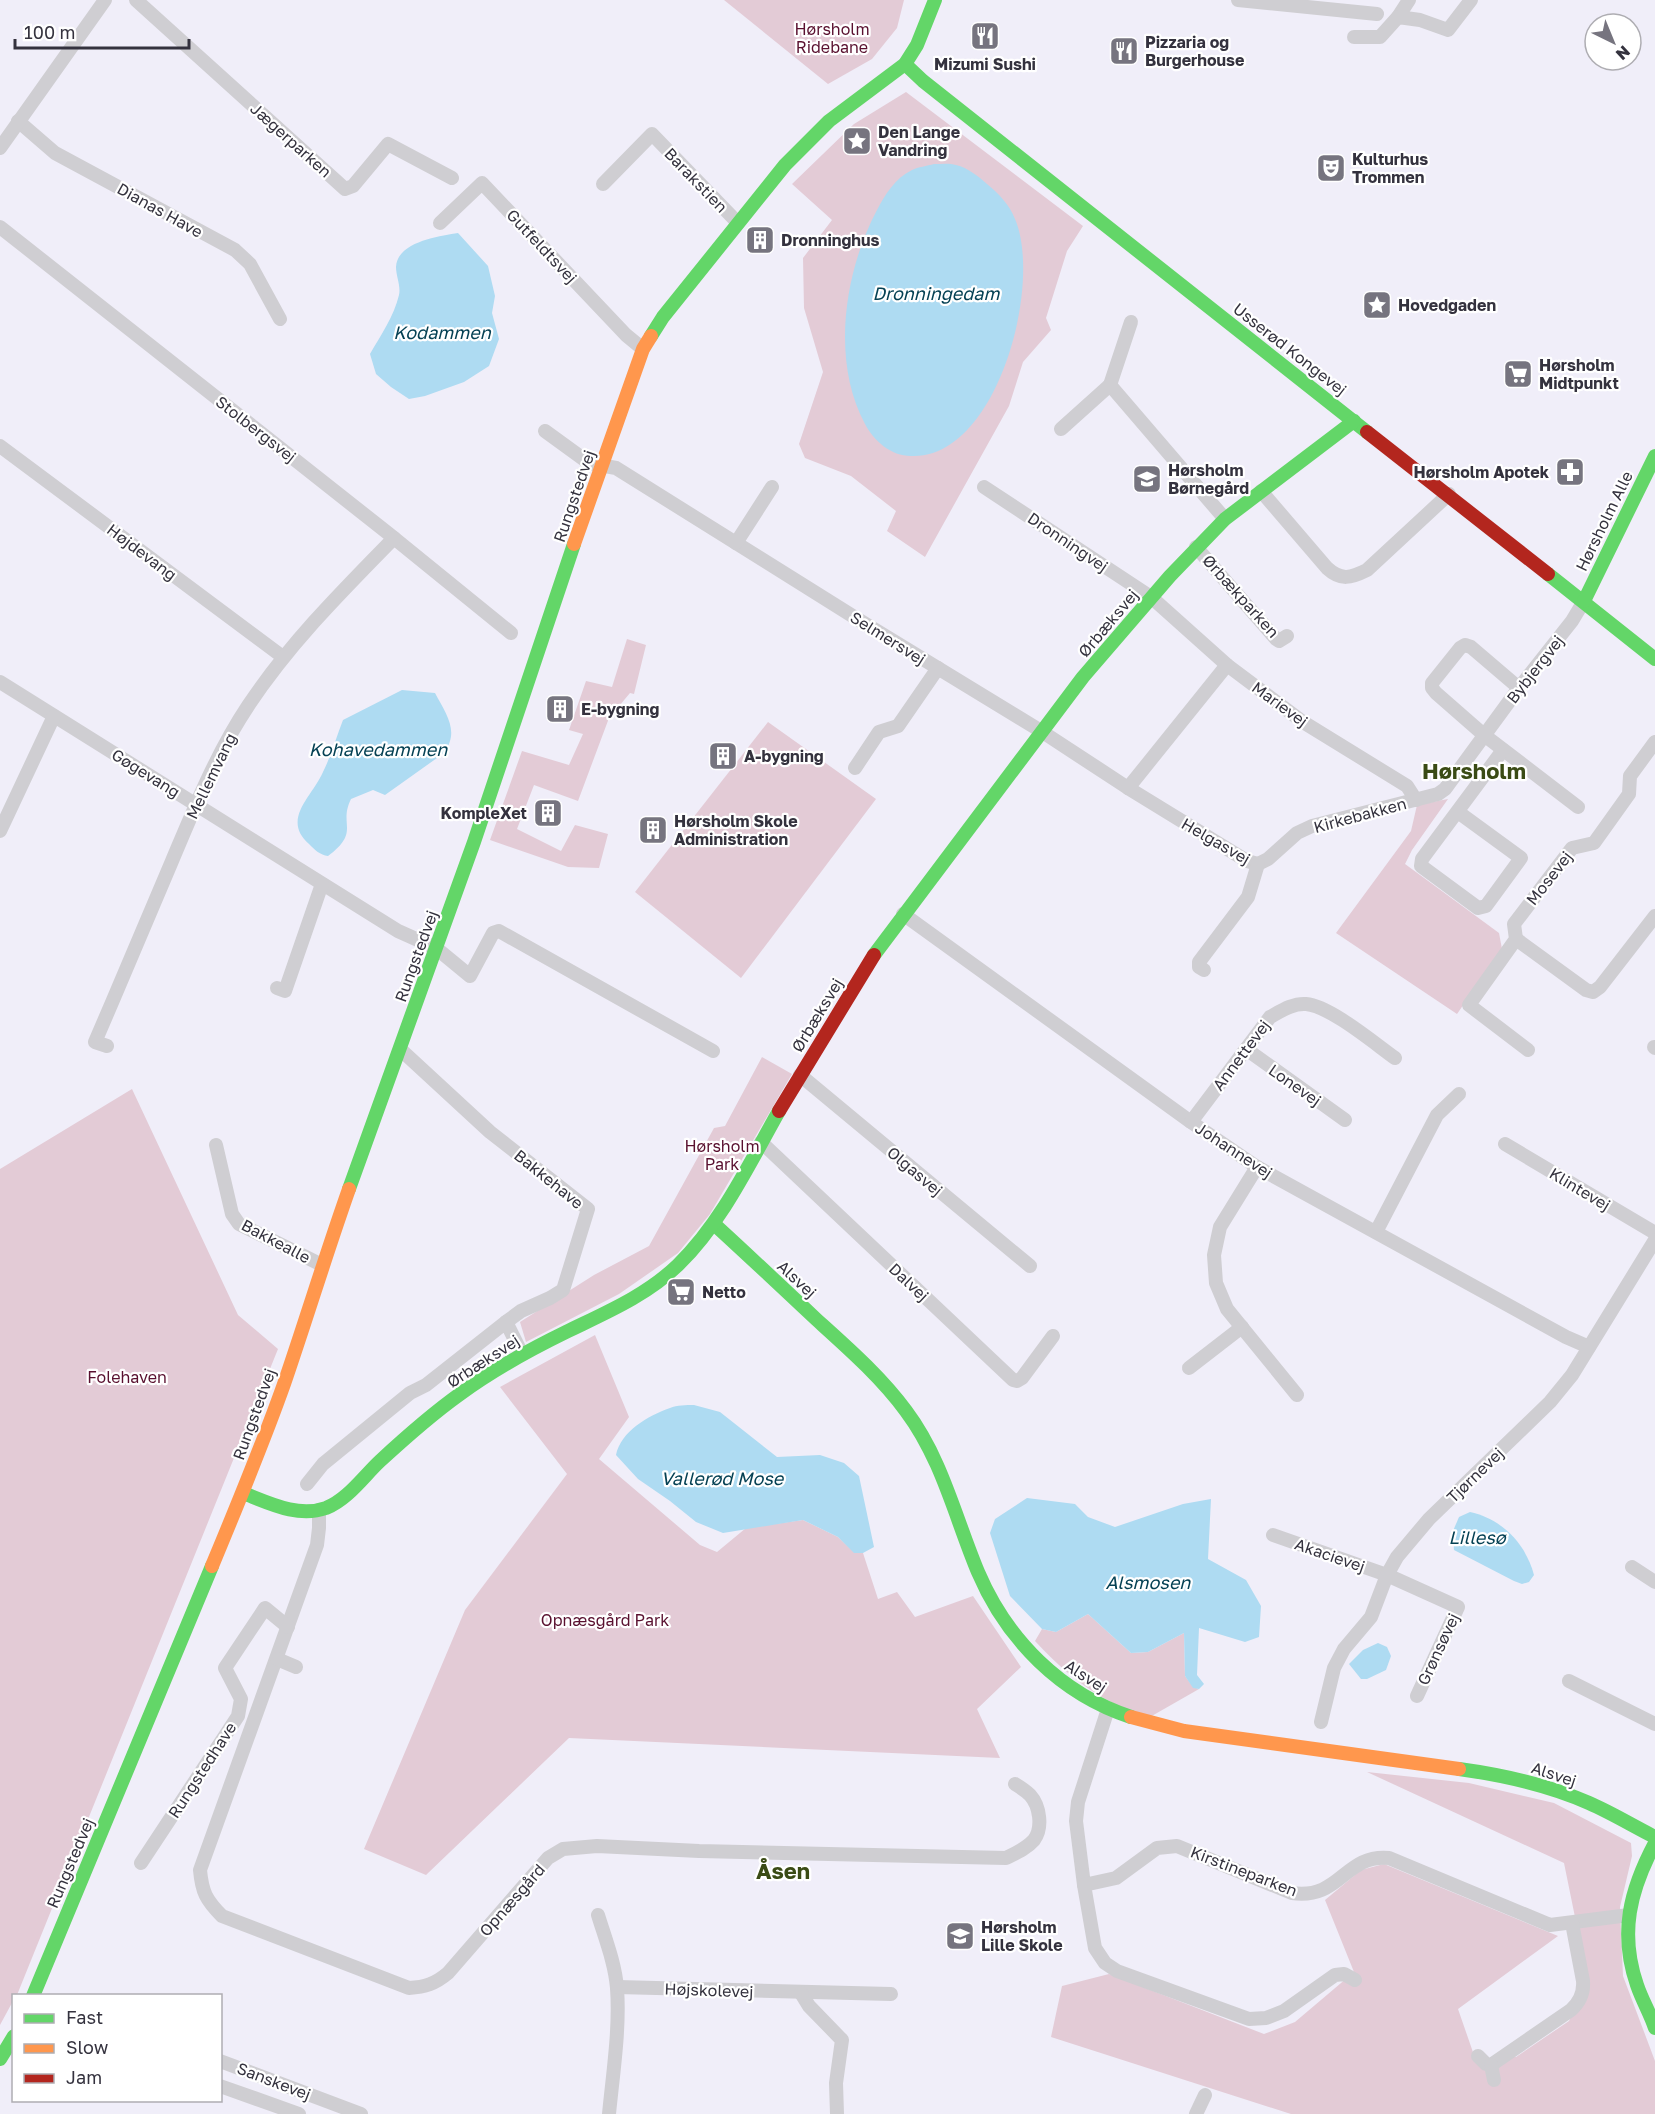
<svg xmlns="http://www.w3.org/2000/svg" width="1655" height="2114" viewBox="0 0 1655 2114" font-family="'Golos Text',sans-serif">
<rect width="100%" height="100%" fill="#f0eef9"/>
<!-- green -->
<g fill="#e3cbd6">
<polygon points="724,0 904,0 897,28 872,59 828,84"/>
<polygon points="906,92 1083,226 1067,251 1046,318 1051,330 1023,362 1009,406 925,557 887,531 896,511 851,476 805,458 799,444 823,372 804,308 803,258 832,220 792,184 854,124"/>
<polygon points="627,639 646,645 634,694 630,693 609,718 578,801 534,785 517,829 561,851 575,825 608,834 599,868 568,867 490,840 522,751 569,765 583,734 569,730 586,681 612,687"/>
<polygon points="768,722 876,799 741,978 635,892"/>
<polygon points="1448,799 1412,850 1405,864 1499,933 1502,949 1457,1014 1336,933 1411,831 1417,805"/>
<polygon points="762,1057 792,1074 710,1214 678,1253 619,1294 526,1342 520,1322 594,1275 649,1246 714,1128 725,1126"/>
<polygon points="132,1089 238,1315 278,1349 17,1995 14,1996 13,2001 0,2025 0,1169"/>
<polygon points="595,1335 629,1417 599,1459 700,1545 717,1552 746,1528 803,1520 838,1537 854,1552 863,1553 878,1599 897,1592 915,1617 973,1596 1021,1667 977,1709 1000,1758 569,1738 426,1875 364,1849 465,1610 567,1474 500,1387"/>
<path d="M1088,1614L1131,1653L1148,1652L1184,1633L1185,1676L1193,1687L1199,1689L1150,1717C1139,1713 1126,1710 1115,1704C1084,1689 1058,1666 1035,1641L1042,1629L1056,1632Z"/>
<polygon points="1367,1772 1469,1783 1554,1803 1631,1843 1632,1856 1620,1907 1623,1976 1655,2061 1655,2114 1291,2114 1051,2037 1062,1986 1109,1974 1264,2034 1295,2022 1354,1972 1325,1900 1361,1870 1384,1864 1558,1936 1458,2009 1475,2058 1498,2067 1511,2056 1516,2057 1569,2021 1588,1981 1564,1863"/>
</g>
<!-- water -->
<g fill="#aedbf2">
<path d="M934,164C941,164 950,163 956,165C968,168 978,176 987,184C999,194 1009,204 1015,219C1043,284 997,460 911,456C891,456 874,441 865,424C831,361 844,272 877,210C885,195 895,178 912,170C918,167 927,166 934,164Z"/>
<path d="M458,233L488,266L495,296L492,313L499,339L489,366L464,382L425,396L409,399L391,387L376,374L370,354C381,335 394,316 399,295C401,286 396,276 396,267C397,242 439,236 458,233Z"/>
<path d="M402,690L435,693C446,714 460,731 444,753L385,795L373,790L351,799C338,825 361,831 328,856C320,855 315,850 309,844C281,819 312,797 323,772C331,756 336,738 343,720Z"/>
<path d="M694,1405L720,1412L777,1457L820,1455L844,1463L859,1476L874,1547L863,1553H854L838,1537L803,1520L723,1533L696,1522L670,1501L638,1479L616,1455C621,1431 648,1416 670,1408C677,1405 686,1405 694,1405Z"/>
<polygon points="1027,1498 1075,1504 1088,1517 1115,1527 1183,1504 1211,1499 1208,1559 1246,1580 1261,1606 1259,1637 1245,1642 1199,1628 1197,1675 1204,1684 1199,1689 1193,1688 1185,1676 1184,1633 1148,1652 1131,1653 1088,1614 1056,1632 1042,1629 1010,1596 990,1533 995,1519"/>
<path d="M1470,1512C1502,1519 1526,1544 1534,1575L1529,1582L1522,1584L1514,1581L1454,1550L1453,1531L1459,1517Z"/>
<polygon points="1378,1643 1387,1647 1391,1656 1386,1670 1367,1679 1361,1679 1349,1664 1363,1650"/>
</g>
<g fill="none" stroke-linecap="round" stroke-linejoin="round">
<!-- street -->
<g stroke="#cfced2" stroke-width="14">
<polyline points="136,0 345,189 353,186 388,144 452,178"/>
<polyline points="1238,0 1377,14"/>
<polyline points="1398,17 1409,0"/>
<polyline points="1354,37 1380,37 1398,17 1420,20 1448,30 1471,0"/>
<polyline points="18,121 55,153 235,250 250,264 280,319"/>
<polyline points="0,148 105,0"/>
<polyline points="603,184 652,134 738,223"/>
<polyline points="440,223 482,183 626,335 643,349"/>
<polyline points="0,227 389,534 511,633"/>
<polyline points="1110,385 1131,322"/>
<polyline points="1061,429 1110,385 1225,519"/>
<polyline points="545,431 589,463 616,468 859,620 1041,731 1128,788 1247,861 1258,864"/>
<polyline points="0,446 283,657"/>
<polyline points="984,487 1151,597 1227,665 1303,722 1407,786 1416,800"/>
<path d="M1261,491L1327,568C1341,581 1351,578 1367,570L1449,494"/>
<polyline points="736,543 772,487"/>
<polyline points="1196,547 1276,639 1279,641 1287,636"/>
<polyline points="0,682 398,931 436,948 470,976 493,933 499,931 713,1051"/>
<polyline points="1519,688 1471,647 1465,645 1460,648 1432,683 1432,688 1436,693 1484,735 1578,807"/>
<polyline points="855,768 879,732 898,726 938,668"/>
<polyline points="1128,788 1227,665"/>
<polyline points="1458,812 1521,858 1486,906 1478,908 1421,866 1422,859 1503,750"/>
<polyline points="0,831 54,716"/>
<polyline points="1258,864 1268,859 1297,833 1312,826 1438,794 1445,789 1519,688 1572,621 1584,601"/>
<polyline points="903,914 1191,1122 1257,1167 1566,1337 1589,1347"/>
<polyline points="1516,939 1586,990 1593,992 1600,987 1655,916"/>
<polyline points="1204,970 1199,967 1199,962 1248,897 1258,864"/>
<polyline points="277,988 285,991 322,884"/>
<path d="M107,1046L95,1042C121,982 146,922 172,861C194,809 216,754 248,706C289,644 342,591 394,538"/>
<polyline points="1654,1047 1655,1048"/>
<polyline points="400,1049 490,1132 588,1209 563,1290 550,1298 521,1311 506,1322"/>
<polyline points="1246,1049 1345,1120"/>
<polyline points="1528,1050 1469,1005 1516,939 1514,924 1572,848 1594,843 1629,794 1630,776 1655,742"/>
<polyline points="800,1075 1030,1266"/>
<path d="M1191,1122L1270,1017C1281,1011 1293,1003 1306,1004C1330,1006 1374,1043 1395,1058"/>
<polyline points="761,1142 1013,1380 1017,1381 1022,1378 1053,1336"/>
<polyline points="1505,1144 1655,1233"/>
<polyline points="216,1145 232,1214 239,1224 322,1265"/>
<polyline points="1257,1167 1220,1227 1214,1255 1216,1283 1227,1309 1297,1395"/>
<polyline points="1376,1232 1437,1115 1459,1094"/>
<polyline points="1189,1368 1242,1327"/>
<polyline points="307,1484 323,1464 410,1393 426,1385 506,1322 522,1354"/>
<path d="M319,1510V1528L317,1545L200,1870C202,1892 206,1900 222,1916L409,1988C425,1987 435,1984 448,1973L548,1858L563,1849L597,1846L699,1851L1006,1858C1016,1853 1026,1849 1034,1840C1043,1828 1040,1806 1030,1795C1026,1791 1020,1787 1015,1784"/>
<polyline points="1273,1535 1387,1575 1458,1607 1417,1696"/>
<polyline points="1632,1567 1655,1582"/>
<polyline points="277,1659 296,1667"/>
<polyline points="1569,1681 1655,1724"/>
<polyline points="1321,1722 1334,1668 1344,1649 1371,1617 1387,1575 1397,1557 1429,1519 1550,1402 1572,1375 1655,1240"/>
<polyline points="141,1863 238,1716 241,1699 225,1668 265,1608 288,1627"/>
<polyline points="1084,1885 1076,1821 1078,1802 1108,1709"/>
<path d="M598,1915C605,1938 615,1963 617,1988C620,2028 613,2073 609,2114"/>
<path d="M1355,1980L1344,1974L1335,1975L1284,2011L1266,2018L1249,2019L1117,1971L1105,1963L1095,1948L1084,1885L1116,1878L1157,1848L1177,1846L1292,1893C1341,1900 1344,1854 1389,1858L1550,1925L1629,1915"/>
<polyline points="617,1987 891,1994"/>
<polyline points="801,1993 809,2006 842,2040 836,2083 837,2114"/>
<path d="M1478,2056L1486,2064L1491,2065L1571,2010C1580,2002 1584,1993 1583,1981L1572,1923"/>
<polyline points="220,2061 361,2114"/>
<polyline points="1491,2065 1494,2080"/>
<polyline points="220,2086 299,2114"/>
<polyline points="1196,2114 1205,2095"/>
</g>
<!-- fast -->
<g stroke="#63d668" stroke-width="14">
<polyline points="905,64 923,81 1367,432"/>
<polyline points="651,336 663,317 785,165 829,121 905,64 917,45 935,0"/>
<polyline points="1548,574 1655,659"/>
<polyline points="1584,601 1655,456"/>
<polyline points="874,955 1083,677 1170,576 1225,519 1354,421"/>
<polyline points="349,1189 474,842 574,544"/>
<path d="M714,1224C749,1256 783,1288 817,1320C848,1348 881,1377 906,1411C942,1459 955,1517 978,1572C1007,1640 1061,1694 1131,1717"/>
<path d="M243,1493C269,1503 298,1518 326,1508C348,1499 363,1477 380,1461C406,1437 432,1414 460,1394C493,1370 529,1350 566,1332C605,1313 646,1296 678,1265C722,1222 749,1164 779,1111"/>
<path d="M1459,1769C1503,1775 1548,1785 1589,1803C1612,1813 1633,1826 1655,1837"/>
<path d="M1655,1843C1630,1890 1619,1933 1637,1985C1642,2000 1650,2013 1655,2028"/>
<polyline points="33,1996 212,1566"/>
<polyline points="0,2059 14,2036"/>
</g>
<!-- slow -->
<g stroke="#ff974d" stroke-width="14">
<polyline points="574,544 643,349 651,336"/>
<path d="M212,1566C237,1506 262,1446 284,1384C306,1320 326,1254 349,1189"/>
<polyline points="1131,1717 1184,1731 1459,1769"/>
</g>
<!-- jam -->
<g stroke="#b3261e" stroke-width="14">
<polyline points="1367,432 1548,574"/>
<polyline points="779,1111 874,955"/>
</g>
</g>
<!-- icons -->
<defs>
<g id="restaurant-square" transform="scale(1.5)"><rect x="-9" y="-9" width="18" height="18" rx="4" fill="#76747f" stroke="#fff"/><path d="M-5-6h1v4h1v-4h1v4h1v-4h1v5L-1.5 .5V6h-2V.5L-5-1ZM5-6V6H3V1.5H1.5Q1.5-4 5-6Z" fill="#fff"/></g>
<g id="sight-square" transform="scale(1.5)"><rect x="-9" y="-9" width="18" height="18" rx="4" fill="#76747f" stroke="#fff"/><path d="M0-6L1.8-2.2L6-1.7L2.9 1.2L3.7 5.4L0 3.3L-3.7 5.4L-2.9 1.2L-6-1.7L-1.8-2.2Z" fill="#fff"/></g>
<g id="theatre-square" transform="scale(1.5)"><rect x="-9" y="-9" width="18" height="18" rx="4" fill="#76747f" stroke="#fff"/><path d="M-5-5.5Q0-4 5-5.5V0Q5 5 0 6Q-5 5-5 0ZM-3.3-2.5H-1v1.5H-3.3ZM1-2.5H3.3v1.5H1ZM-2.8 1Q0 5.5 2.8 1Z" fill="#fff"/></g>
<g id="building-square" transform="scale(1.5)"><rect x="-9" y="-9" width="18" height="18" rx="4" fill="#76747f" stroke="#fff"/><path d="M-4-6H4V6H1V3H-1V6H-4ZM-2.5-4.3h1.7v1.8h-1.7ZM.8-4.3h1.7v1.8H.8ZM-2.5-1h1.7V.8h-1.7ZM.8-1h1.7V.8H.8Z" fill="#fff"/></g>
<g id="supermarket-square" transform="scale(1.5)"><rect x="-9" y="-9" width="18" height="18" rx="4" fill="#76747f" stroke="#fff"/><path d="M-6-5.5h2.5l.6 2H6L4.5 2H-2.5L-4.4-4H-6ZM-1.5 3.2a1.3 1.3 0 1 0 .1 0ZM3 3.2a1.3 1.3 0 1 0 .1 0Z" fill="#fff"/></g>
<g id="pharmacy-square" transform="scale(1.5)"><rect x="-9" y="-9" width="18" height="18" rx="4" fill="#76747f" stroke="#fff"/><path d="M-2-6h4v4h4v4h-4v4h-4v-4h-4v-4h4Z" fill="#fff"/></g>
<g id="school-square" transform="scale(1.5)"><rect x="-9" y="-9" width="18" height="18" rx="4" fill="#76747f" stroke="#fff"/><path d="M0-5L7-2L0 1L-7-2ZM-4 1L0 2.5L4 1V4Q0 6-4 4Z" fill="#fff"/></g>
</defs>
<g fill-rule="evenodd">
<use href="#restaurant-square" x="985" y="36"/>
<use href="#restaurant-square" x="1124" y="51"/>
<use href="#sight-square" x="857" y="141"/>
<use href="#theatre-square" x="1331" y="168"/>
<use href="#building-square" x="760" y="240"/>
<use href="#sight-square" x="1377" y="305"/>
<use href="#supermarket-square" x="1518" y="374"/>
<use href="#pharmacy-square" x="1570" y="472"/>
<use href="#school-square" x="1147" y="479"/>
<use href="#building-square" x="560" y="709"/>
<use href="#building-square" x="723" y="756"/>
<use href="#building-square" x="548" y="813"/>
<use href="#building-square" x="653" y="830"/>
<use href="#supermarket-square" x="681" y="1292"/>
<use href="#school-square" x="960" y="1936"/>
</g>
<g text-anchor="middle" dominant-baseline="central" stroke-width="4.5" stroke-linejoin="round" paint-order="stroke">
<!-- park labels -->
<g font-size="16" fill="#59102f" stroke="#fff">
<text x="832" y="29">Hørsholm<tspan x="832" dy="18">Ridebane</tspan></text>
<text x="722" y="1146">Hørsholm<tspan x="722" dy="18">Park</tspan></text>
<text x="127" y="1377">Folehaven</text>
<text x="605" y="1620">Opnæsgård Park</text>
</g>
<!-- poi labels -->
<g font-size="16" font-weight="bold" fill="#34323e" stroke="#fff" text-anchor="start">
<text x="1145" y="42">Pizzaria og<tspan x="1145" dy="18">Burgerhouse</tspan></text>
<text x="985" y="64" text-anchor="middle">Mizumi Sushi</text>
<text x="878" y="132">Den Lange<tspan x="878" dy="18">Vandring</tspan></text>
<text x="1352" y="159">Kulturhus<tspan x="1352" dy="18">Trommen</tspan></text>
<text x="781" y="240">Dronninghus</text>
<text x="1398" y="305">Hovedgaden</text>
<text x="1539" y="365">Hørsholm<tspan x="1539" dy="18">Midtpunkt</tspan></text>
<text x="1168" y="470">Hørsholm<tspan x="1168" dy="18">Børnegård</tspan></text>
<text x="1549" y="472" text-anchor="end">Hørsholm Apotek</text>
<text x="581" y="709">E-bygning</text>
<text x="744" y="756">A-bygning</text>
<text x="527" y="813" text-anchor="end">KompleXet</text>
<text x="674" y="821">Hørsholm Skole<tspan x="674" dy="18">Administration</tspan></text>
<text x="702" y="1292">Netto</text>
<text x="981" y="1927">Hørsholm<tspan x="981" dy="18">Lille Skole</tspan></text>
</g>
<!-- street labels -->
<g font-size="16" fill="#34323e" stroke="#fff">
<text transform="translate(291 140) rotate(42)">Jægerparken</text>
<text transform="translate(696 180) rotate(46)">Barakstien</text>
<text transform="translate(160 210) rotate(29)">Dianas Have</text>
<text transform="translate(542 246) rotate(47)">Gutfeldtsvej</text>
<text transform="translate(1290 349) rotate(38)">Usserød Kongevej</text>
<text transform="translate(256 429) rotate(38)">Stolbergsvej</text>
<text transform="translate(574 496) rotate(-71)">Rungstedvej</text>
<text transform="translate(1604 521) rotate(-64)">Hørsholm Alle</text>
<text transform="translate(1068 542) rotate(34)">Dronningvej</text>
<text transform="translate(142 552) rotate(37)">Højdevang</text>
<text transform="translate(1241 596) rotate(48)">Ørbækparken</text>
<text transform="translate(1108 623) rotate(-50)">Ørbæksvej</text>
<text transform="translate(888 638) rotate(32)">Selmersvej</text>
<text transform="translate(1535 669) rotate(-52)">Bybjergvej</text>
<text transform="translate(1280 704) rotate(36)">Marievej</text>
<text transform="translate(146 773) rotate(32)">Gøgevang</text>
<text transform="translate(211 776) rotate(-64)">Mellemvang</text>
<text transform="translate(1360 815) rotate(-15)">Kirkebakken</text>
<text transform="translate(1216 841) rotate(30)">Helgasvej</text>
<text transform="translate(1549 878) rotate(-52)">Mosevej</text>
<text transform="translate(416 956) rotate(-70)">Rungstedvej</text>
<text transform="translate(817 1015) rotate(-59)">Ørbæksvej</text>
<text transform="translate(1241 1055) rotate(-53)">Annettevej</text>
<text transform="translate(1295 1085) rotate(35)">Lonevej</text>
<text transform="translate(1234 1150) rotate(33)">Johannevej</text>
<text transform="translate(915 1171) rotate(40)">Olgasvej</text>
<text transform="translate(549 1179) rotate(39)">Bakkehave</text>
<text transform="translate(1580 1189) rotate(31)">Klintevej</text>
<text transform="translate(276 1241) rotate(28)">Bakkealle</text>
<text transform="translate(797 1279) rotate(43)">Alsvej</text>
<text transform="translate(909 1282) rotate(43)">Dalvej</text>
<text transform="translate(483 1361) rotate(-33)">Ørbæksvej</text>
<text transform="translate(254 1414) rotate(-70)">Rungstedvej</text>
<text transform="translate(1475 1475) rotate(-44)">Tjørnevej</text>
<text transform="translate(1330 1555) rotate(19)">Akacievej</text>
<text transform="translate(1438 1649) rotate(-65)">Grønsøvej</text>
<text transform="translate(1086 1676) rotate(33)">Alsvej</text>
<text transform="translate(202 1770) rotate(-57)">Rungstedhave</text>
<text transform="translate(1554 1774) rotate(18)">Alsvej</text>
<text transform="translate(70 1863) rotate(-67)">Rungstedvej</text>
<text transform="translate(1244 1871) rotate(21)">Kirstineparken</text>
<text transform="translate(512 1900) rotate(-49)">Opnæsgård</text>
<text transform="translate(709 1990) rotate(2)">Højskolevej</text>
<text transform="translate(274 2081) rotate(21)">Sanskevej</text>
</g>
<!-- water labels -->
<g font-size="18" font-style="italic" fill="#054154" stroke="#fff">
<text x="936" y="293">Dronningedam</text>
<text x="442" y="332">Kodammen</text>
<text x="378" y="749">Kohavedammen</text>
<text x="722" y="1478">Vallerød Mose</text>
<text x="1477" y="1537">Lillesø</text>
<text x="1148" y="1582">Alsmosen</text>
</g>
<!-- district labels -->
<g font-size="22" font-weight="bold" fill="#3a4b15" stroke="#fff">
<text x="1474" y="770">Hørsholm</text>
<text x="783" y="1870">Åsen</text>
</g>
</g>
<!-- legend -->
<rect x="12" y="1994" width="210" height="108" fill="#ffffff" stroke="#aeadb2" stroke-width="1.5"/>
<rect x="24" y="2014" width="30" height="9" fill="#63d668" stroke="#aeadb2" stroke-width="1.5"/>
<text x="66" y="2024" font-size="18" fill="#34323e">Fast</text>
<rect x="24" y="2044" width="30" height="9" fill="#ff974d" stroke="#aeadb2" stroke-width="1.5"/>
<text x="66" y="2054" font-size="18" fill="#34323e">Slow</text>
<rect x="24" y="2074" width="30" height="9" fill="#b3261e" stroke="#aeadb2" stroke-width="1.5"/>
<text x="66" y="2084" font-size="18" fill="#34323e">Jam</text>
<!-- north arrow -->
<g transform="translate(1613 42) rotate(137)"><circle r="28" fill="#ffffff" stroke="#aeadb2" stroke-width="1.5"/>
<path d="M0-4.5L10 22L0 15L-10 22Z" fill="#76747f"/>
<text y="-9" font-size="16" font-weight="bold" text-anchor="middle" fill="#34323e">N</text>
</g>
<!-- scale -->
<path d="M15 39v9h174v-9" fill="none" stroke="#34323e" stroke-width="3"/>
<text x="24" y="39" font-size="18" fill="#34323e" stroke="#ffffff" stroke-width="4.5" paint-order="stroke">100 m</text>
</svg>
